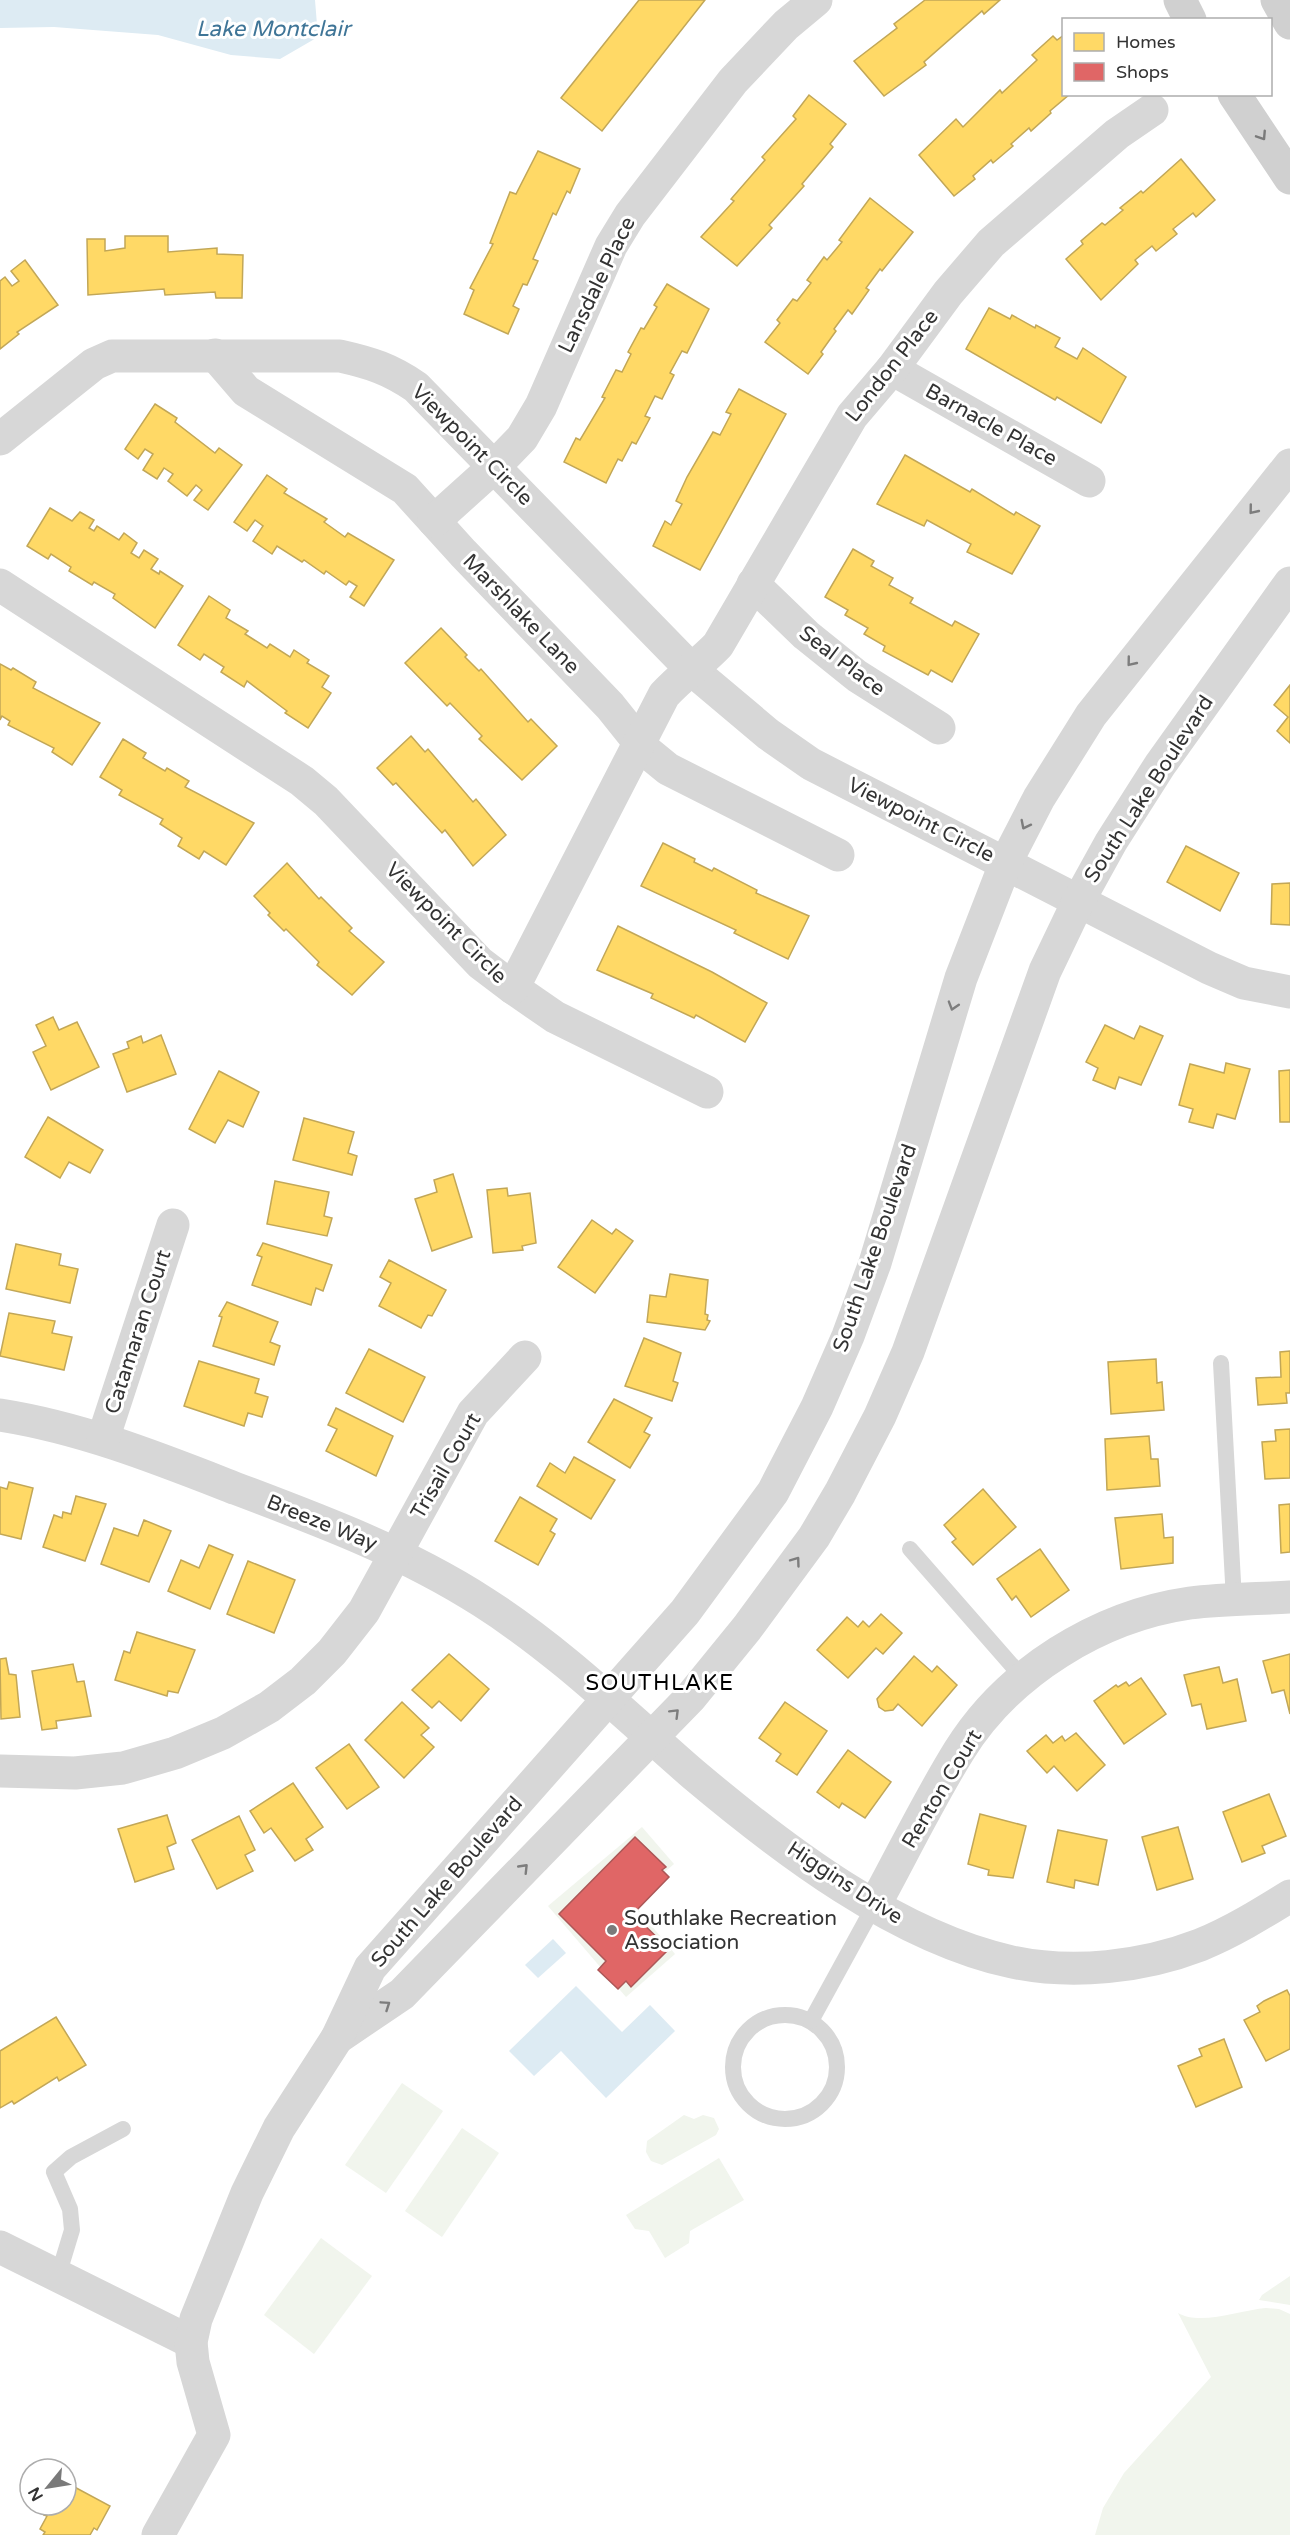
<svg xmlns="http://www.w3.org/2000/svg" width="1290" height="2535" viewBox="0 0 1290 2535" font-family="'Varela Round',sans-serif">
<rect width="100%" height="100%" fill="#fff"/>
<!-- green -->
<g fill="#f1f5ed">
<polygon points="642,1827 674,1864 631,1901 675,1954 626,1997 548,1906"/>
<polygon points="402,2083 443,2111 386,2193 345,2165"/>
<polygon points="684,2115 694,2119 703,2115 714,2118 719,2129 716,2135 662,2165 651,2161 646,2152 647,2141"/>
<polygon points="462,2128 499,2153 442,2237 405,2211"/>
<polygon points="719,2158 744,2200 690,2231 689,2243 665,2258 649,2231 635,2229 626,2215"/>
<polygon points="321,2238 372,2276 314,2354 264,2315"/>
<polygon points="1290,2276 1290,2305 1259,2300 1262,2295"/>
<path d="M1266,2308L1279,2309L1290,2314V2535H1095L1103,2508L1124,2473L1211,2377L1178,2313C1200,2326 1241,2310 1266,2308Z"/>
</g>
<!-- water -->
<g fill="#ddebf3">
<polygon points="0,0 315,0 318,37 280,59 231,55 158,35 54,27 0,28"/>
<polygon points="553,1939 566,1953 538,1978 525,1965"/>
<polygon points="576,1986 622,2032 650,2005 675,2031 606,2098 561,2051 534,2076 509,2051"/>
</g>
<!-- homes -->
<g fill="#ffd966" stroke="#c2a757" stroke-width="1.5">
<polygon points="639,0 705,0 602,131 561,98"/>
<polygon points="925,0 1000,0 984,14 982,11 924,62 926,65 884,96 854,61 897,28 894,24"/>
<polygon points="1064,35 1064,94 1070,94 1050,111 1051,113 1031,131 1029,128 1011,144 1013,146 993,163 991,160 973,176 975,179 954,196 919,155 956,119 963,127 1000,90 1002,93 1037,60 1032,55 1053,36 1057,40"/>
<polygon points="809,95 846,124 830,144 833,147 802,184 804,186 769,225 772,228 737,266 701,237 734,201 731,199 765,160 762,157 796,119 793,116"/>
<polygon points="538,151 580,169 570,193 567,191 556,215 553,213 533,259 538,261 527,285 523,284 513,306 519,309 508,334 464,314 474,290 470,288 493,244 490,243 510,192 516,194"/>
<polygon points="1181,159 1215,200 1196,217 1193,213 1173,229 1177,234 1156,251 1152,246 1135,260 1138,264 1101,300 1066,259 1083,244 1081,241 1102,223 1105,225 1123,210 1120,208 1141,191 1143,193"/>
<polygon points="870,198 913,232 882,271 880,269 866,288 869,290 852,314 848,310 834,329 836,331 821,352 823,354 808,374 765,342 780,323 777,320 793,299 797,301 811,283 807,280 824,257 827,260 842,242 839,240"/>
<polygon points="125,236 168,236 168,252 217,248 217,254 243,255 242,298 216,298 215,292 165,295 164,289 88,295 87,239 105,239 105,251 125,248"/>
<polygon points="25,260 58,305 17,332 19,334 0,349 0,281 5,277 12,286 19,281 11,271"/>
<polygon points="667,284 709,309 687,353 682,351 670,373 674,375 662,399 655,396 645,416 650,418 636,444 632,442 622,461 618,459 606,483 564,462 576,438 580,440 605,398 602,397 616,370 622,372 631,354 628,352 641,328 644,329 657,307 654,305"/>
<polygon points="989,308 1010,319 1012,315 1035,328 1036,325 1060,338 1055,347 1077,359 1083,348 1126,377 1101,423 1057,397 1055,400 966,349"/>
<polygon points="739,389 786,414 700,570 653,546 665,521 671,525 682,504 676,501 687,477 713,432 720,435 731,414 726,412"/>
<polygon points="155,404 177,418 175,422 215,453 219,448 242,465 208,510 194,500 202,490 196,485 187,496 168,481 173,474 164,468 157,479 143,470 153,454 145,449 138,459 125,449"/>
<polygon points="905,455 970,492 972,489 1014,515 1016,512 1040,526 1012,574 967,552 971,544 927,520 924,526 877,504"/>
<polygon points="267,475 287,489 284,493 327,519 324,522 345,537 348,533 394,560 364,606 350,597 357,586 349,581 346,585 326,571 324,574 304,560 302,562 277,546 272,554 253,541 263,526 255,520 247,531 234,522"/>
<polygon points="50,508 72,521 80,512 94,520 89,528 94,531 97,526 119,540 124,533 137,543 131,553 139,558 144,550 158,559 151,569 159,574 160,571 183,586 155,628 113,598 115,594 94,582 92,585 69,571 71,567 51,554 48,559 27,546"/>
<polygon points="853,549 874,561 871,566 893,578 889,585 913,598 910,603 952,626 955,621 979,634 952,682 931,670 928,675 883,651 885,646 864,634 868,628 845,615 848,610 825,597"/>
<polygon points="209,596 230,610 226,618 248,631 245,634 267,648 270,644 290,657 294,650 309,660 307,663 329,676 322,687 331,693 308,728 285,713 287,711 247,681 244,687 221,672 224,667 204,654 200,660 178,645"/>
<polygon points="441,628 467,655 465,657 479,671 481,669 528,722 531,719 557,746 522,780 479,739 482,736 450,703 447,706 405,663"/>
<polygon points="0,664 11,670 13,668 36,682 33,688 100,723 72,765 52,752 54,748 8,725 10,721 2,716 0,720"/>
<polygon points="1290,685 1290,743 1277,731 1288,717 1274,705"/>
<polygon points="411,736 425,752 428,749 473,802 476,799 506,835 473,866 445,830 442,833 396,783 393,785 377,768"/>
<polygon points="123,739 146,753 143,758 165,771 167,768 189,781 185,787 254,823 226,865 204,851 199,859 178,846 182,838 160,824 163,819 119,795 122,790 100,777"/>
<polygon points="663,843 695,859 694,862 712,871 714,868 757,890 756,893 809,916 788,959 734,933 736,930 641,886"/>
<polygon points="1186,846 1239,873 1220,911 1167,882"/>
<polygon points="287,863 319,899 321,897 352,928 349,931 384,962 352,995 317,965 319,962 286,929 284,931 268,915 270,913 254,896"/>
<polygon points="1290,883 1290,925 1271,924 1272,884"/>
<polygon points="618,926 712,972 767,1003 745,1042 696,1015 694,1018 651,998 653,994 597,970"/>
<polygon points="53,1017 59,1030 77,1022 99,1067 51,1090 33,1052 46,1046 36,1025"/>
<polygon points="1105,1025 1134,1039 1140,1026 1163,1036 1141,1085 1119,1077 1115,1089 1093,1080 1098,1068 1086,1062"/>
<polygon points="161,1035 176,1074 127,1092 113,1054 129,1048 127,1042 141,1036 143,1043"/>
<polygon points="1226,1063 1250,1069 1235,1119 1217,1114 1213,1128 1189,1122 1193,1109 1179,1105 1190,1064 1224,1073"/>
<polygon points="1290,1070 1290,1122 1280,1122 1279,1071"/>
<polygon points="219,1071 259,1092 243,1127 228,1120 215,1143 189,1129"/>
<polygon points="48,1117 103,1150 90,1173 69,1162 60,1178 25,1157"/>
<polygon points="304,1118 354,1132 348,1153 357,1156 352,1175 293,1160"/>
<polygon points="453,1174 472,1237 432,1251 415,1199 437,1192 434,1180"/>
<polygon points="275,1181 329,1192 324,1216 332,1218 327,1236 267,1224"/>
<polygon points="507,1188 508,1196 530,1193 536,1243 522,1246 523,1250 493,1253 487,1190"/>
<polygon points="592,1220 612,1234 616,1229 633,1241 595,1293 558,1267"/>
<polygon points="263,1243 332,1265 323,1291 316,1288 311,1305 252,1285 262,1257 257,1255"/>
<polygon points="16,1244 61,1254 59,1265 78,1269 70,1303 6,1289"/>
<polygon points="389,1260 446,1290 432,1316 428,1315 421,1328 379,1306 391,1283 380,1277"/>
<polygon points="670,1274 708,1280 705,1314 708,1315 707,1320 710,1321 705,1330 647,1322 650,1295 666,1297"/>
<polygon points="227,1302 278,1322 270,1342 280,1346 274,1365 213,1346 222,1317 219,1316"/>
<polygon points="9,1313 55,1321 52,1333 72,1337 64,1370 0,1356"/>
<polygon points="644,1338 681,1353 673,1381 678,1383 672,1401 625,1386"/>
<polygon points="369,1349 425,1377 403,1422 346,1393"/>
<polygon points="1290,1351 1290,1393 1286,1393 1287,1403 1258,1405 1256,1378 1281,1377 1280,1352"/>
<polygon points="1156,1359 1157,1383 1162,1382 1164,1410 1111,1414 1108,1362"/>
<polygon points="199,1361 259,1379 255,1393 268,1397 262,1417 248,1413 244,1426 184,1406"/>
<polygon points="614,1399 652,1418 644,1432 650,1435 630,1468 588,1442"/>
<polygon points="336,1408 393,1436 376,1476 326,1451 337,1429 328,1425"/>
<polygon points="1290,1429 1290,1478 1265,1479 1262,1442 1276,1441 1275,1430"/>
<polygon points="1149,1436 1151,1459 1158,1459 1160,1486 1107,1490 1105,1439"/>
<polygon points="574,1457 615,1480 591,1519 537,1486 550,1463 565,1473"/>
<polygon points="9,1482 33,1488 21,1539 0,1534 0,1487 7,1489"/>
<polygon points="983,1489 1016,1527 973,1565 952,1542 956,1539 944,1525"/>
<polygon points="76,1496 106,1504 85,1561 43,1547 54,1515 62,1518 63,1512 71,1514"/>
<polygon points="520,1497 557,1519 550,1531 555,1534 538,1565 495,1541"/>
<polygon points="1290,1504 1290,1552 1281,1553 1279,1505"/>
<polygon points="1162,1514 1164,1538 1173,1537 1173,1563 1121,1569 1115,1518"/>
<polygon points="144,1520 171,1531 149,1582 101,1564 114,1528 138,1536"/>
<polygon points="209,1545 233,1555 210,1609 168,1591 181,1560 199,1568"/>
<polygon points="1040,1549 1069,1590 1031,1617 1016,1596 1012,1600 997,1579"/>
<polygon points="248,1561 295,1580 274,1633 227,1614"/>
<polygon points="881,1614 902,1633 883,1654 876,1648 848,1678 817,1650 847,1617 858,1627 863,1621 869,1627"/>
<polygon points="137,1632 195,1650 178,1693 168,1691 167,1696 115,1680 124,1651 130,1653"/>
<polygon points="449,1654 489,1689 461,1721 439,1701 432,1708 412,1690"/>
<polygon points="1290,1654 1290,1714 1284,1690 1272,1693 1263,1661"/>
<polygon points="914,1656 932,1672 937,1666 957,1685 922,1726 898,1704 893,1710 885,1711 879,1707 877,1699"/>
<polygon points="6,1658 9,1674 16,1675 20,1717 1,1719 0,1659"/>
<polygon points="73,1664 77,1682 84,1681 91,1716 56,1721 57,1728 42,1730 32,1671"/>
<polygon points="1219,1667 1223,1683 1237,1679 1246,1721 1207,1729 1201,1704 1192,1706 1184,1675"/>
<polygon points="1141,1678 1166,1714 1124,1744 1094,1701 1116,1685 1118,1687 1126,1682 1129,1686"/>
<polygon points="402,1702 429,1728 421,1735 434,1747 404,1778 365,1740"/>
<polygon points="785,1702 827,1731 797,1775 776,1761 781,1754 759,1738"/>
<polygon points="1076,1733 1105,1765 1077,1791 1054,1766 1047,1773 1027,1751 1046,1735 1053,1743 1062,1736 1065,1741"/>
<polygon points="349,1744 379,1787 347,1809 316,1768"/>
<polygon points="848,1750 891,1782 865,1818 842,1803 839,1808 817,1792"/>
<polygon points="293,1783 323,1827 306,1839 313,1850 295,1861 271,1828 264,1833 250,1811"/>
<polygon points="1269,1794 1286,1836 1262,1846 1265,1853 1242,1862 1223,1812"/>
<polygon points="980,1814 1026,1826 1013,1878 988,1875 989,1870 968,1864"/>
<polygon points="167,1815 176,1843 167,1847 174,1869 135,1882 118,1829"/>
<polygon points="239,1816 255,1850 245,1855 253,1871 217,1889 192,1840"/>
<polygon points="1178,1827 1193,1879 1157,1890 1142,1837"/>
<polygon points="1058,1830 1107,1840 1098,1885 1075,1880 1074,1888 1047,1882"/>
<polygon points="1287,1990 1290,1996 1290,2049 1266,2061 1244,2020 1260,2012 1257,2006 1264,2001"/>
<polygon points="56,2017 86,2065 59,2081 57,2077 14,2104 12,2101 0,2108 0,2051"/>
<polygon points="1224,2039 1242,2087 1196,2107 1178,2066 1202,2056 1199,2049"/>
<polygon points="67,2483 110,2506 97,2530 94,2528 90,2535 43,2535 45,2532 40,2529 47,2516 44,2515 50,2505 66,2505"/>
</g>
<!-- shops -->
<polygon fill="#e06666" stroke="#ac5757" stroke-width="1.5" points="635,1837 666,1867 662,1870 669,1877 633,1914 669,1949 631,1987 626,1981 618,1989 598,1970 606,1961 559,1914"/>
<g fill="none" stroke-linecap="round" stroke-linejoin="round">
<!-- lane -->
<g stroke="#d7d7d7" stroke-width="16">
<polyline points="1221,1363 1234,1600"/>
<polyline points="910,1549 1023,1678"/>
<circle cx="785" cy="2067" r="52"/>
<polyline points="811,2021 874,1906"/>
<polyline points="58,2276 72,2230 70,2209 54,2172 71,2157 123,2129"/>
</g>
<!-- street -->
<g stroke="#d7d7d7" stroke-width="33">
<polyline points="215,355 246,391 405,489 463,553 610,706 646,751 668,769 838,855"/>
<polyline points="892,369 1089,481"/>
<path d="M0,439L94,364L112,356H340C371,363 390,369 416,387L692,670L768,734L811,764L1209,968L1244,983L1290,992"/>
<polyline points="434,521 495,466 522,438 541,406 611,246 630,215 733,81 786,25 816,0"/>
<polyline points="753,584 806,635 857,676 939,728"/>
<polyline points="0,585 302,781 326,801 480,963 513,988 555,1017 707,1092"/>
<path d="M513,988L664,695C680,677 701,663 718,645L852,416L892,369L948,293L991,243L1117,134L1152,110"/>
<path d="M0,1415C83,1428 160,1459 237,1489C322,1521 407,1553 483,1602C560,1651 625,1715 693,1774C782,1849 897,1937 1012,1962C1073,1975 1143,1967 1200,1945C1232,1932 1261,1914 1290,1896"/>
<polyline points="103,1439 173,1225"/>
<polyline points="0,1771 75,1773 123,1768 175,1753 223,1733 269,1707 303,1681 332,1652 364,1611 473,1413 525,1357"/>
<path d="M874,1906C902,1855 928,1801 959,1751C1008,1672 1099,1616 1190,1603C1223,1599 1257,1599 1290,1597"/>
<polyline points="337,2038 402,1994 690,1698 747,1628 814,1537 840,1493 880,1416 908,1352 1045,971 1079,900 1111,842 1160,765 1290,583"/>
<polyline points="0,2247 191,2342"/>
<polyline points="158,2535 214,2435 193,2362 191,2342 196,2319 247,2193 279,2128 337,2038 370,1968 685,1612 773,1492 817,1407 848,1336 875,1263 961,978 1006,862 1039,798 1091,715 1290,465"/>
</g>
<!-- secondary -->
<g stroke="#d0d0d0" stroke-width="33">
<polyline points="1180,0 1190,20"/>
<polyline points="1277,0 1290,23"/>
<polyline points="1234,94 1290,178"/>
</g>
</g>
<!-- one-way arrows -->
<defs><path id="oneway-chevron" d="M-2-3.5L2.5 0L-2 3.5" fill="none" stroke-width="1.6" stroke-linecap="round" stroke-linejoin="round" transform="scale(1.5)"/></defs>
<use stroke="#7a7a7a" href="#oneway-chevron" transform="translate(1262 136) rotate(57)"/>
<g stroke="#7d7d7d">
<use href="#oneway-chevron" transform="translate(1253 510) rotate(129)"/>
<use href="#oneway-chevron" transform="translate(1131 662) rotate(129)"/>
<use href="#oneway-chevron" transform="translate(1025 825) rotate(117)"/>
<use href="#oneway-chevron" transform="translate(953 1006) rotate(107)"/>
<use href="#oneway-chevron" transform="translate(796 1561) rotate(-54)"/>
<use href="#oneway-chevron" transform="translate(675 1713) rotate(-45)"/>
<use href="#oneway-chevron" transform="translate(524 1868) rotate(-46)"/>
<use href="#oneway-chevron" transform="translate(386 2005) rotate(-34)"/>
</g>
<!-- markers -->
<circle fill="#7a7a7a" stroke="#fff" stroke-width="2" cx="612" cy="1930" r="6"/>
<g text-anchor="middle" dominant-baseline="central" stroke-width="6" stroke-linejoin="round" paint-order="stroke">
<!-- street labels -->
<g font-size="21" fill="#333" stroke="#fff">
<text transform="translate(597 285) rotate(-64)">Lansdale Place</text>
<text transform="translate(892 366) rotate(-52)">London Place</text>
<text transform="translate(991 425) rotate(29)">Barnacle Place</text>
<text transform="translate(472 445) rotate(45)">Viewpoint Circle</text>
<text transform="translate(521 614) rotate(46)">Marshlake Lane</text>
<text transform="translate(842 661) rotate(37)">Seal Place</text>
<text transform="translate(1149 789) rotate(-57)">South Lake Boulevard</text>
<text transform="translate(921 820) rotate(27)">Viewpoint Circle</text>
<text transform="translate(446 923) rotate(45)">Viewpoint Circle</text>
<text transform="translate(875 1248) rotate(-71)">South Lake Boulevard</text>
<text transform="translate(138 1332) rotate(-72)">Catamaran Court</text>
<text transform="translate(446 1466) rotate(-60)">Trisail Court</text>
<text transform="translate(322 1523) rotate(22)">Breeze Way</text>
<text transform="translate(942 1789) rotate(-59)">Renton Court</text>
<text transform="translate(447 1882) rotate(-49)">South Lake Boulevard</text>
<text transform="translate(845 1883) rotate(33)">Higgins Drive</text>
</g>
<!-- poi labels -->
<g font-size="21" fill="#333" stroke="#fff" text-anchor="start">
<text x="624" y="1918">Southlake Recreation<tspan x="624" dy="24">Association</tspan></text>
</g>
<!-- water labels -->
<g font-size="22" font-style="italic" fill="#3f7597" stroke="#fff">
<text x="273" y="29">Lake Montclair</text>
</g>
<!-- neighbourhood labels -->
<g font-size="22" letter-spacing="1.5" fill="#000" stroke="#fff">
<text x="660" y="1683">SOUTHLAKE</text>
</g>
</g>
<!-- legend -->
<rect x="1062" y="18" width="210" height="78" fill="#ffffff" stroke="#adadad" stroke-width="1.5"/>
<rect x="1074" y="33" width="30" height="18" fill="#ffd966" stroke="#adadad" stroke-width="1.5"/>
<text x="1116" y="48" font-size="18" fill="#333333">Homes</text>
<rect x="1074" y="63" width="30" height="18" fill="#e06666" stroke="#adadad" stroke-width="1.5"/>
<text x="1116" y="78" font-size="18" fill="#333333">Shops</text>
<!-- north arrow -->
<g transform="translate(48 2487) rotate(240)"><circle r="28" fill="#ffffff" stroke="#adadad" stroke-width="1.5"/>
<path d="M0-4.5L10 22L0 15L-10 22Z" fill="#7a7a7a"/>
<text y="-9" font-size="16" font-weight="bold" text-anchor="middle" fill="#333333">N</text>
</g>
</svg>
